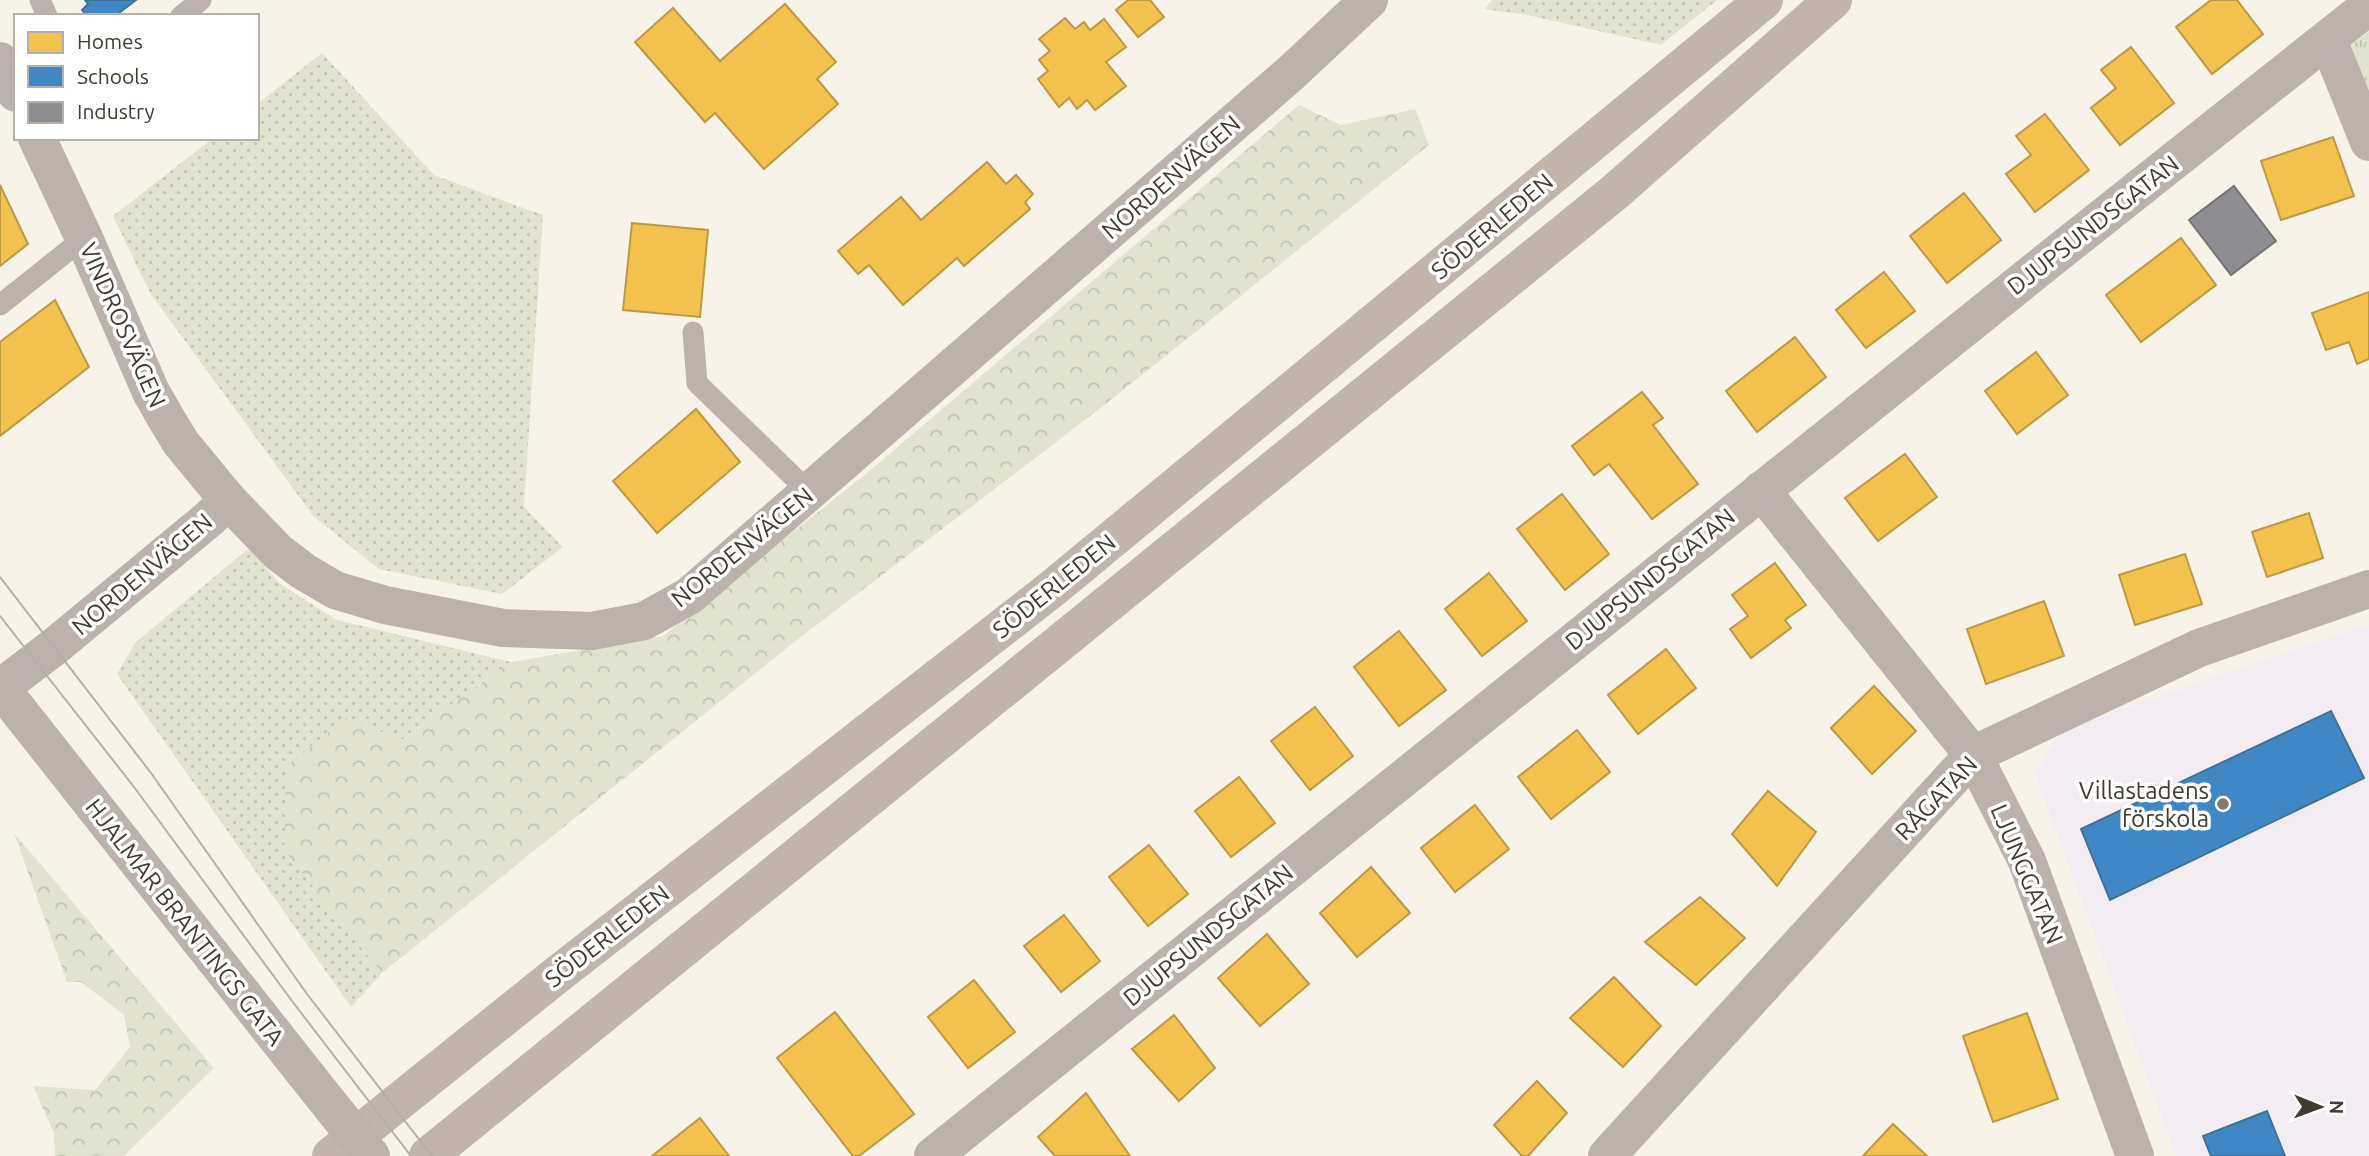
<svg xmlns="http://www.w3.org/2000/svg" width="2369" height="1156" viewBox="0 0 2369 1156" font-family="Ubuntu,sans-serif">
<defs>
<pattern id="grass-dots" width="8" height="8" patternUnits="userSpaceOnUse" patternTransform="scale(1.75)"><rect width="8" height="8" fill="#e1e3d0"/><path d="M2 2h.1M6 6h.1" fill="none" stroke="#c2c4b3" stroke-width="1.8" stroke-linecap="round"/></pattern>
<pattern id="forest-crowns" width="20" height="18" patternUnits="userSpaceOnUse" patternTransform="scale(1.75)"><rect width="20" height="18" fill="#e1e3d0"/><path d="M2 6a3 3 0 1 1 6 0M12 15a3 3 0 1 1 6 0" fill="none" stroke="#c2c4b3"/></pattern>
<pattern id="park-tufts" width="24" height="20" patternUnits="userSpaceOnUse" patternTransform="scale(1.75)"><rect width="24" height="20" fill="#e1e3d0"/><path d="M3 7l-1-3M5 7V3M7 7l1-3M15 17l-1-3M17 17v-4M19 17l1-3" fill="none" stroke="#c2c4b3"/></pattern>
</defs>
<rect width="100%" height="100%" fill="#f8f3e9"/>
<!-- education -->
<polygon fill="#f4ecf3" points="2369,624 2369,1156 2176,1156 2035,774 2061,730"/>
<!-- grass -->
<g fill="url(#grass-dots)">
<polygon points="1492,0 1717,0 1661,45 1532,16 1485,9"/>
<polygon points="322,53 434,175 543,215 524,507 563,547 502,594 379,569 314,517 150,293 113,216 213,138 257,138 257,104"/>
<polygon points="249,548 279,583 337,620 511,662 402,740 346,718 285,850 382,973 351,1007 117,674 135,643"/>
</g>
<!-- forest -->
<g fill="url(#forest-crowns)">
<polygon points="1299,105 1341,125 1415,109 1429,145 1098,410 793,643 382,973 284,850 286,767 346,718 402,740 511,662 663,636 873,468"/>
<polygon points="14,833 214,1068 124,1156 55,1156 54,1133 33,1086 95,1090 130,1047 124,1015 81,982 67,982"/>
</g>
<!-- park -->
<polygon fill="url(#park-tufts)" points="2369,31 2369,96 2350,46"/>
<!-- homes -->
<g fill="#f2c14e" stroke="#bd9945" stroke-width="2">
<polygon points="1128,0 1150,0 1164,17 1138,37 1116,10"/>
<polygon points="2211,0 2237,0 2263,34 2212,74 2176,27"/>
<polygon points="785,4 836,62 817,79 838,104 764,169 715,113 705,122 635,42 673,8 720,61"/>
<polygon points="1065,18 1075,29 1084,22 1090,30 1104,19 1126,47 1106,62 1126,86 1095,110 1087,100 1077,109 1069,98 1059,107 1038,79 1048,71 1039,60 1050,51 1039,39"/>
<polygon points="2131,47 2174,103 2120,145 2091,108 2116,88 2101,70"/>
<polygon points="2045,114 2089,170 2035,212 2006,174 2031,155 2016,136"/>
<polygon points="2333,137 2354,196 2281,220 2261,161"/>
<polygon points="987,162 1006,184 1016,175 1033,194 1025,202 1030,209 964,266 957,258 903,305 869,265 858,274 838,251 901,197 921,220"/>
<polygon points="0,185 28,244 0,266"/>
<polygon points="1964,193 2001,240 1947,283 1910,236"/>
<polygon points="632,223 708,230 700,317 623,310"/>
<polygon points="2181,238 2216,285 2141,342 2106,295"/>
<polygon points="1884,272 1915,311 1866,348 1836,310"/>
<polygon points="2369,292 2369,359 2357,364 2349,342 2326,350 2312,313"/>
<polygon points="55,300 89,367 0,436 0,342"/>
<polygon points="1795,337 1826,377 1757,432 1726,391"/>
<polygon points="2036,352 2068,395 2017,434 1985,391"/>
<polygon points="1642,392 1663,418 1653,425 1698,484 1652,519 1609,464 1594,475 1572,446"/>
<polygon points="696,409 740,462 657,533 613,481"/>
<polygon points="1905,454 1937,497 1878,541 1845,498"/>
<polygon points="1562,494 1609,554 1565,590 1517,529"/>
<polygon points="2309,513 2323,558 2267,577 2252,532"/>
<polygon points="2185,554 2202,604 2135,625 2119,575"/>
<polygon points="1775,563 1806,605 1785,620 1791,628 1751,658 1730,629 1748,616 1732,595"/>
<polygon points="1489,573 1527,621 1482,656 1445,609"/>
<polygon points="2044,601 2064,656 1986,684 1967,629"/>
<polygon points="1399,631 1446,690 1399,726 1354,667"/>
<polygon points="1666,649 1696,688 1638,734 1608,695"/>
<polygon points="1874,686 1916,731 1872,774 1831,728"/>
<polygon points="1315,707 1353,756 1310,790 1271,741"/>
<polygon points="1577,730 1610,772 1551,819 1518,777"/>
<polygon points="1239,777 1275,823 1231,857 1195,811"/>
<polygon points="1768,791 1816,832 1777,886 1732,834"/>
<polygon points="1475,805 1509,849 1455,892 1421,848"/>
<polygon points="1149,845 1188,894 1148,926 1109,877"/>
<polygon points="1371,867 1410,913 1357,957 1320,913"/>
<polygon points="1700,897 1745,938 1696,985 1645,942"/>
<polygon points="1064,915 1100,961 1061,992 1024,946"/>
<polygon points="1267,934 1309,984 1260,1026 1218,978"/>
<polygon points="1614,977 1661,1026 1623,1067 1570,1018"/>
<polygon points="974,980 1015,1032 968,1068 928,1017"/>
<polygon points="835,1012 914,1114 859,1156 853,1156 777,1058"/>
<polygon points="2027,1013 2058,1099 1993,1122 1963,1036"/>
<polygon points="1174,1015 1215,1068 1179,1101 1132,1049"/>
<polygon points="1537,1081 1567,1113 1528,1156 1522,1156 1494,1125"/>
<polygon points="1086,1093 1130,1156 1055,1156 1038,1137"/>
<polygon points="700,1118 729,1156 652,1156"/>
<polygon points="1893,1124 1927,1156 1863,1156"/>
</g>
<!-- schools -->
<g fill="#3f88c5" stroke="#407198" stroke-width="2">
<polygon points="85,0 136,0 115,16 87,16 82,10 88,4"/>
<polygon points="2331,711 2364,778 2110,900 2081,829"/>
<polygon points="2267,1111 2285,1156 2211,1156 2203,1136"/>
</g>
<!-- industry -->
<polygon fill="#8d8d92" stroke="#767474" stroke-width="2" points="2234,186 2276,241 2231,275 2189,220"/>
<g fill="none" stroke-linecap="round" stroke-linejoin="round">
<!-- service -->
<g stroke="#bdb1ac" stroke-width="21">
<polyline points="40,0 47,16"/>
<polyline points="181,16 201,0"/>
<polyline points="0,305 84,238"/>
<polyline points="693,332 697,383 809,492"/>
</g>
<!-- minor -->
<g stroke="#bdb1ac" stroke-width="38">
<polyline points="2328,40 2369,142"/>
<polyline points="0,61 16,93"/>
<polyline points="37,138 84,238 151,392 167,420 181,443 228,500 278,552 303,571 335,590 385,605 503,628 592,631 644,621 689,596 1291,73 1369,0"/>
<polyline points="1761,490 1973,755 2027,861 2135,1156"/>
<polyline points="0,688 54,647 211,517 228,500"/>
<polyline points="933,1156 2054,256 2369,6"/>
<polyline points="1607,1156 1973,755 2199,648 2369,589"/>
</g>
<!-- tertiary -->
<polyline stroke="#bdb1ac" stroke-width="38" points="0,687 311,1081"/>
<!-- trunk -->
<g stroke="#c0b4ac" stroke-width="38">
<polyline points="331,1156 558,974 1053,588 1764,0"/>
<polyline points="428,1156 1615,192 1833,0"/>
</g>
<!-- tram -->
<g stroke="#b7aea8" stroke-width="2">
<polyline points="0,577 151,773 307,994 432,1156"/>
<polyline points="0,616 134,787 295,1005 411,1156"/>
</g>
<!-- tertiary-bridge -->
<polyline stroke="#bdb1ac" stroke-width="38" points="311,1081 371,1156"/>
</g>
<!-- markers -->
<circle fill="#817b70" stroke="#fff" stroke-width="2.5" cx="2223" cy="804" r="7"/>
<g text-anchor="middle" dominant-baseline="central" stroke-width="7" stroke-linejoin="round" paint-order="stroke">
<!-- street labels -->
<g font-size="24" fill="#413b2f" stroke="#fff">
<text transform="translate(1171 177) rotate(-41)">NORDENVÄGEN</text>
<text transform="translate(2093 225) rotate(-38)">DJUPSUNDSGATAN</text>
<text transform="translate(1492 226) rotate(-40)">SÖDERLEDEN</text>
<text transform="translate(123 325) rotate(66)">VINDROSVÄGEN</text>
<text transform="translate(742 547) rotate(-39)">NORDENVÄGEN</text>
<text transform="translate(142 574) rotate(-40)">NORDENVÄGEN</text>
<text transform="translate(1650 579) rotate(-39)">DJUPSUNDSGATAN</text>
<text transform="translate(1054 586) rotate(-39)">SÖDERLEDEN</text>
<text transform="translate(1936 798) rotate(-46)">RÅGATAN</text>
<text transform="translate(2027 874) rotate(67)">LJUNGGATAN</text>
<text transform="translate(185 922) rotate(52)">HJALMAR BRANTINGS GATA</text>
<text transform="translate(1208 935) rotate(-39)">DJUPSUNDSGATAN</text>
<text transform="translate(607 936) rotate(-38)">SÖDERLEDEN</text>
</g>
<!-- poi labels -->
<g font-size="24" fill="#413b2f" stroke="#fff" text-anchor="end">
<text x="2209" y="790">Villastadens<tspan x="2209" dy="28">förskola</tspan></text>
</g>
</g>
<!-- legend -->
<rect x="14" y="14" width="245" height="126" fill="#ffffff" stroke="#b3b1ac" stroke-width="2"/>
<rect x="28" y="32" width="35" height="21" fill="#f2c14e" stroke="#b3b1ac" stroke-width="2"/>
<text x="77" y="49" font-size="21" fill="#413b2f">Homes</text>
<rect x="28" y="66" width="35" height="21" fill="#3f88c5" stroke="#b3b1ac" stroke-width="2"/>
<text x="77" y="84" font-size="21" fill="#413b2f">Schools</text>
<rect x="28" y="102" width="35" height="21" fill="#8d8d92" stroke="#b3b1ac" stroke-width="2"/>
<text x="77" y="119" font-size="21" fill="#413b2f">Industry</text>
<!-- north arrow -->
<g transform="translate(2320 1107) rotate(91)" stroke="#ffffff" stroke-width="5" paint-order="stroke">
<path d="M0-5L12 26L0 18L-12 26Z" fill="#413b2f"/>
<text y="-10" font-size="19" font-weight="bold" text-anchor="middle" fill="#413b2f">N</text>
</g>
</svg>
